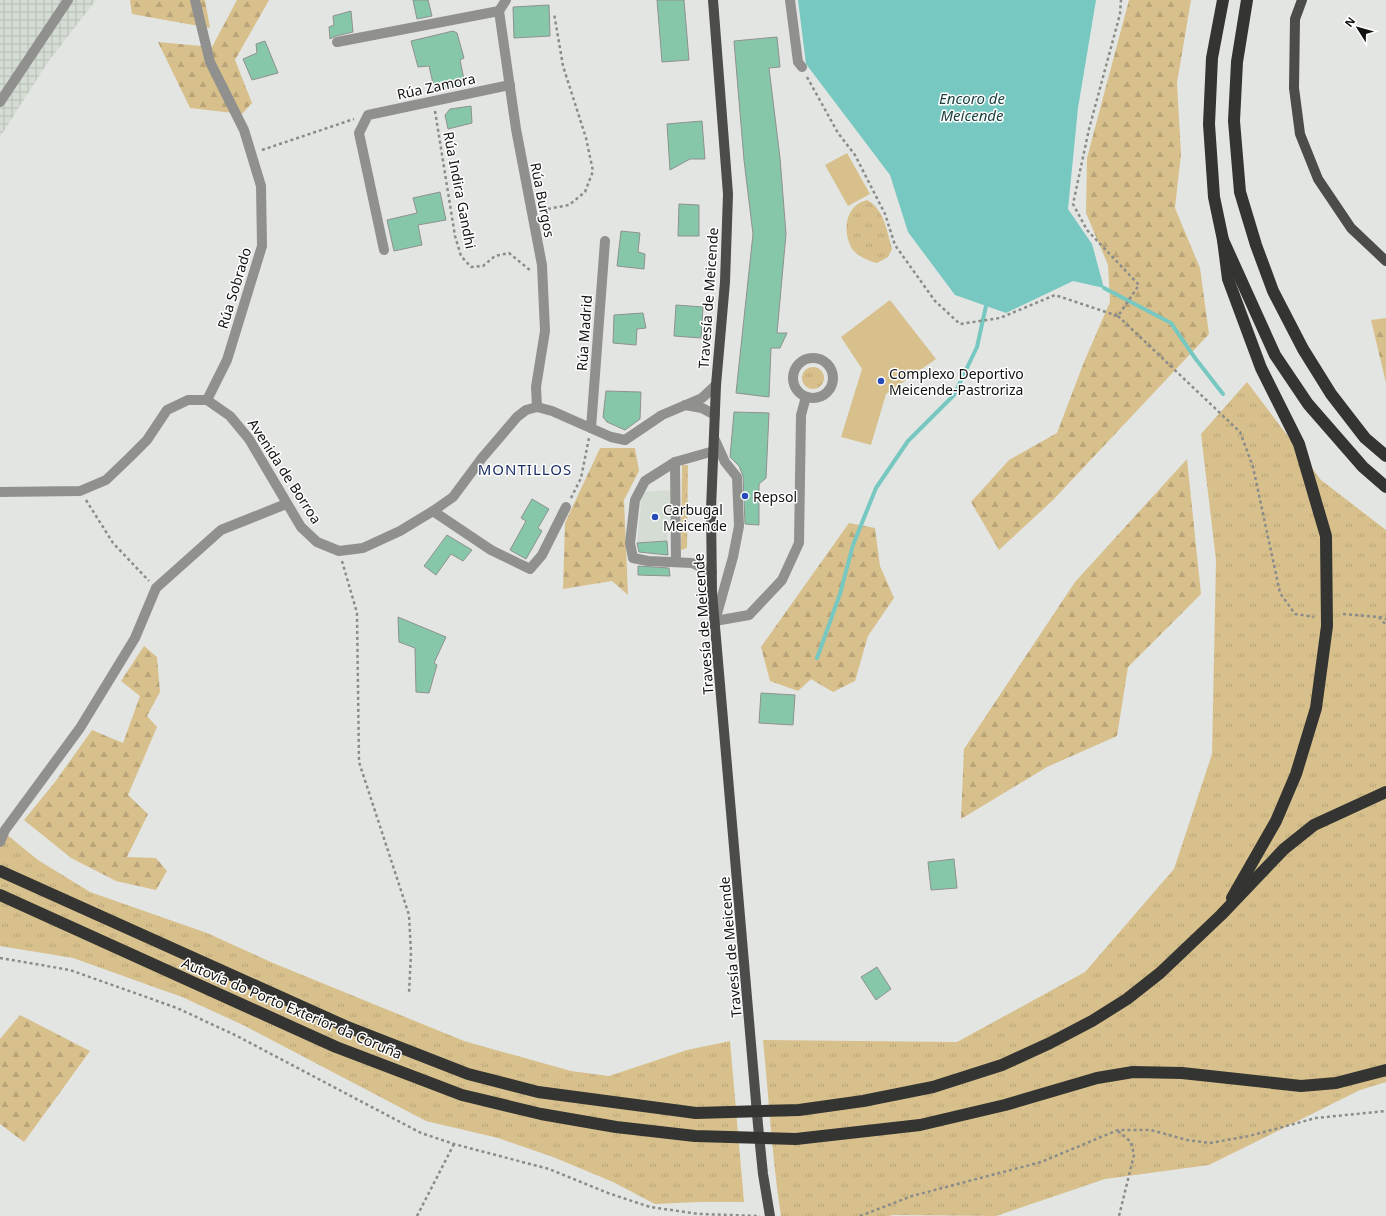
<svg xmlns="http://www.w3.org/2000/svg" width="1386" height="1216" viewBox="0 0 1386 1216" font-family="'Noto Sans',sans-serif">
<defs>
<pattern id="industrial-grid" width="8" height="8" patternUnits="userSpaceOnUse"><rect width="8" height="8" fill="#d5dcd3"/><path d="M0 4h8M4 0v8" fill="none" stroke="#b6bcb4"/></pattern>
<pattern id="grass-tufts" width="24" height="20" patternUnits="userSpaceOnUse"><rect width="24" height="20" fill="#d8c08c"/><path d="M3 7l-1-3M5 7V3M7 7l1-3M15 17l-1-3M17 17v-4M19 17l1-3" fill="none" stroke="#b8a478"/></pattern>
<pattern id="forest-firs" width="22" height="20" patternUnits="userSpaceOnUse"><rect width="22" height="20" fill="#d8c08c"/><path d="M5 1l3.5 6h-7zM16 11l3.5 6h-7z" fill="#b8a478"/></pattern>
</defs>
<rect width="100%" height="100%" fill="#e3e5e3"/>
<!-- built -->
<polygon fill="#d5dcd3" points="672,490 667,541 637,543 642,492"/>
<!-- industrial -->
<polygon fill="url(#industrial-grid)" points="0,0 96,0 48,62 0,137"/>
<!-- grass -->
<g fill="url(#grass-tufts)">
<path d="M867,200C884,209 887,231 892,249L888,257L877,263C868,261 855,255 851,247C842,229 846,205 867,200Z"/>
<circle cx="813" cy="378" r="11"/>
<path d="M1247,382L1321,480L1386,530V1082L1360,1090L1209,1165L1105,1179L996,1216L893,1215L889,1216H781C772,1158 769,1099 763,1040L957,1042L1085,972L1174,869L1212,754L1216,560L1201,434Z"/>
<polygon points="682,465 688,465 687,548 681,550"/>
<polygon points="0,829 38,860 90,892 207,933 273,963 464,1041 571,1071 609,1076 687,1050 730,1041 744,1202 699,1202 655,1204 613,1182 553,1157 498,1138 426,1121 243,1025 182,997 73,958 0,946"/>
</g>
<!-- forest -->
<g fill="url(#forest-firs)">
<polygon points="130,0 205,0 210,28 132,14"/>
<polygon points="237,0 269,0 235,60 252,103 242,114 190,108 158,42 212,47"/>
<polygon points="1129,0 1191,0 1177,83 1181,154 1175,208 1200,268 1209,334 1053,500 999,550 971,502 1009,460 1057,433 1084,362 1110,302 1108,265 1086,213 1087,158"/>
<polygon points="1386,318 1386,383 1371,320"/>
<polygon points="600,448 635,448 639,471 624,500 628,595 612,581 563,589 565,523"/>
<polygon points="1187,459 1201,594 1128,667 1117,736 1047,767 961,819 964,749 1075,582"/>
<polygon points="849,523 875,528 880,566 894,598 868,636 855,681 833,692 811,679 798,691 770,681 761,647"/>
<polygon points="144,646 157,657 160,692 147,716 157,727 128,795 148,814 127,857 156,858 167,871 156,890 116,881 71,858 24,820 55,782 92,730 123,743 140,696 121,681"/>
<polygon points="20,1015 90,1051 24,1142 0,1124 0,1039"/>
</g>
<!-- pitch -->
<g fill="#d8c08c">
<polygon points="847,153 870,194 848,206 825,165"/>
<polygon points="890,300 936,359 886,394 871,445 841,437 862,369 841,337"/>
</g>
<!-- water -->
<polygon fill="#77c8c1" points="798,0 1096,0 1078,108 1068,209 1092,244 1104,288 1073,281 1006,313 955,295 908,232 890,175 806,64"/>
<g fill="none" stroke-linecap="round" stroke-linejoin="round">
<!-- stream -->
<g stroke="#77c8c1" stroke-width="4">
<polyline points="1104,288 1171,323 1195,358 1223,394"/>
<polyline points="817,658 840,594 853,545 876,488 908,441 954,395 977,347 986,306"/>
</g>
</g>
<!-- building -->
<g fill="#86c7a9" stroke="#8e918f">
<polygon points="413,0 428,0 432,16 417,19"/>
<polygon points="657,0 684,0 689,60 662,62"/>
<polygon points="549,5 550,36 514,38 513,7"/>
<polygon points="351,11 353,32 336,36 330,39 329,27 334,25 333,16"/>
<polygon points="453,31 457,33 464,58 460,60 465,84 435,92 429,66 418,67 411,41"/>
<polygon points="777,37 780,67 769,68 780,158 786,234 777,333 787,333 780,348 771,348 769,397 736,393 753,234 744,160 734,41"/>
<polygon points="265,41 278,73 252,80 243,59 257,53 256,44"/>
<polygon points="471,106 472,123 448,129 445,115 450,109"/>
<polygon points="702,121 705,159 690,159 670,170 667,124"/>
<polygon points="440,192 446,220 418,225 422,245 394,251 387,220 417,213 413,198"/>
<polygon points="679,204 699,205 699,236 678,236"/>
<polygon points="621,231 640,233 638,252 645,254 644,269 617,266"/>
<polygon points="676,305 703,307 701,338 674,336"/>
<polygon points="643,313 646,328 637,329 636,345 613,343 614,315"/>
<polygon points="606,391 641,392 640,419 625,430 607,422 603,417"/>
<polygon points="734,412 769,413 766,478 759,484 759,525 745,524 743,476 739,466 730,457"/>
<polygon points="532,499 549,509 538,528 542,531 526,559 510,550 526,521 521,518"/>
<polygon points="447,535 472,550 463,561 451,554 436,575 424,566"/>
<polygon points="667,541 668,555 639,552 637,543"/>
<polygon points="638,566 669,568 670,576 638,575"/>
<polygon points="398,617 446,637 434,663 437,665 429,693 416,692 415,648 399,642"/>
<polygon points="761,693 795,695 793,725 759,723"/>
<polygon points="954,859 957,888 931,890 928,862"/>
<polygon points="877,967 891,989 876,1000 861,977"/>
</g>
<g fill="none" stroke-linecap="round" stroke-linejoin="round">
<!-- path -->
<g stroke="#8a8c8a" stroke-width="2.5" stroke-dasharray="3 3" stroke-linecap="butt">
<polyline points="807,77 838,133 855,155 885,214 895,245 935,301 960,324 1000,318 1055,295 1118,316 1139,285 1087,230 1073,204 1089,129 1120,14 1121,0"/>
<polyline points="435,111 455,236 461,256 471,267 483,266 495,256 509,253 531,271"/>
<polyline points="262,150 354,119"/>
<polyline points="542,210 569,205 585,192 593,171 586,138 563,66 554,13"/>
<polyline points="1118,316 1240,432 1253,467 1280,593 1295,614 1314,617"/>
<polyline points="571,498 581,478 589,438"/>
<polyline points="86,500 113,543 149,581"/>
<polyline points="342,561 357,613 359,762 409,915 411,952 409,994"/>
<polyline points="1343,614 1379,617 1386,619"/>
<polyline points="1379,617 1386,625"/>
<polyline points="0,958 70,970 177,1008 237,1036 421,1133 454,1144 549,1169 608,1193 650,1207 699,1214 760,1216"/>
<polyline points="1118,1131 1131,1142 1134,1155 1119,1216"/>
<polyline points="417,1216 454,1144"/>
<polyline points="860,1216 912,1196 1041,1162 1118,1130 1151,1130 1187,1140 1210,1143 1249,1136 1316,1118 1386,1111"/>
</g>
<!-- minor -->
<g stroke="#90908f" stroke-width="10">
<polyline points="195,0 210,62 244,130 261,186 262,246 227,360 207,400"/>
<polyline points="506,0 499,11 516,129 542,265 545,331 536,387 537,407"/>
<polyline points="790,0 798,62 802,67"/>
<polyline points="337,42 499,11"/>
<polyline points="0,102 68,0"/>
<polyline points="384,250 359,133 368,115 510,85"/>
<circle cx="813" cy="378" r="20"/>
<polyline points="685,405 702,408 715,415"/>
<polyline points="591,428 605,241"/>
<polyline points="715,440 725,462 737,477 739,526 733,557 715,621 749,615 782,580 799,543 801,415 806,397"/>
<polyline points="675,462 676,562"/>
<polyline points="0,492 80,491 106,480 129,458 147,440 167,410 188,400 207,400 230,416 249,439 301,527 317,542 339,551 363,548 400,531 433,511 453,497 482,458 517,417 526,410 537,407 552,411 611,437 625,440 662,415 702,398 716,385"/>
<polyline points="433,511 491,550 530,569 542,555 566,507"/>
<polyline points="712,572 692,563 648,561 633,558 630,543 635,500 645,481 675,462 714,451"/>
<polyline points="0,842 5,830 80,728 135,638 156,588 221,530 286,504"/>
</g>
<!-- major -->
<g stroke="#4c4c4a" stroke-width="10">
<polyline points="713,0 728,194 725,282 716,385 711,509 712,592 758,1125 763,1174 770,1216"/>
<polyline points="1302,0 1295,19 1294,88 1300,134 1318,179 1351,228 1386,261"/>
</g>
<!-- highway -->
<g stroke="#343532" stroke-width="12">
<polyline points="1223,0 1212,58 1209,124 1214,197 1223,240 1275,355 1308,404 1363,467 1386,487"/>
<polyline points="1247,0 1237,62 1234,121 1240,192 1256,245 1273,291 1303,349 1331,394 1365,438 1386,456"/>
<polyline points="1223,240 1228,279 1261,368 1299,444 1326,536 1327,626 1316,708 1296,774 1276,821 1232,898"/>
<polyline points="0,871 345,1026 468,1074 538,1092 696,1113 799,1110 863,1101 933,1087 1002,1065 1050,1043 1092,1021 1127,999 1160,973 1221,915 1284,849 1314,825 1386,792"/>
<polyline points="0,895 336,1047 462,1095 541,1114 616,1127 695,1136 796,1139 920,1125 1005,1105 1097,1078 1133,1072 1182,1073 1301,1086 1336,1083 1386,1070"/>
</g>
</g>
<!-- markers -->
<g fill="#294ab9" stroke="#fff" stroke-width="1.5">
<circle cx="881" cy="381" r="4"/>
<circle cx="745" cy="496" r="4"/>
<circle cx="655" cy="517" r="4"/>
</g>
<g text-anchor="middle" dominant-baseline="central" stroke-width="3" stroke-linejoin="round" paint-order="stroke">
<!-- street labels -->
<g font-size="14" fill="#121211" stroke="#fff">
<text transform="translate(436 86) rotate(-12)">Rúa Zamora</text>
<text transform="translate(460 190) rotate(79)">Rúa Indira Gandhi</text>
<text transform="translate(543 200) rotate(79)">Rúa Burgos</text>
<text transform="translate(234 288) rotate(-73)">Rúa Sobrado</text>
<text transform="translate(708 298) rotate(-86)">Travesía de Meicende</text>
<text transform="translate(584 333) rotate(-86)">Rúa Madrid</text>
<text transform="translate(285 471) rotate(57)">Avenida de Borroa</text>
<text transform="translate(703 624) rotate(-94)">Travesía de Meicende</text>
<text transform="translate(730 947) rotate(-95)">Travesía de Meicende</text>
<text transform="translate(292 1008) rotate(23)">Autovía do Porto Exterior da Coruña</text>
</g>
<!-- poi labels -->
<g font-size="14" fill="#121211" stroke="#fff" text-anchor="start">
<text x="889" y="373">Complexo Deportivo<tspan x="889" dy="16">Meicende-Pastroriza</tspan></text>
<text x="753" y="496">Repsol</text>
<text x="663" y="509">Carbugal<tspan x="663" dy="16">Meicende</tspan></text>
</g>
<!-- water labels -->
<g font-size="15" font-style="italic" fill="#1b413f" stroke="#fff">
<text x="972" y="98">Encoro de<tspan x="972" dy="17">Meicende</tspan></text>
</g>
<!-- neighbourhood labels -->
<g font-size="15" letter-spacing="1" fill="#1c2f66" stroke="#fff">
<text x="525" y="469">MONTILLOS</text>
</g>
</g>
<!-- north arrow -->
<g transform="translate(1358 28) rotate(307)" stroke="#ffffff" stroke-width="3" paint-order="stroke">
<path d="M0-3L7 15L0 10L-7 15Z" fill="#121211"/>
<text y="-6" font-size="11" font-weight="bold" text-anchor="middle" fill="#121211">N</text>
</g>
</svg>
